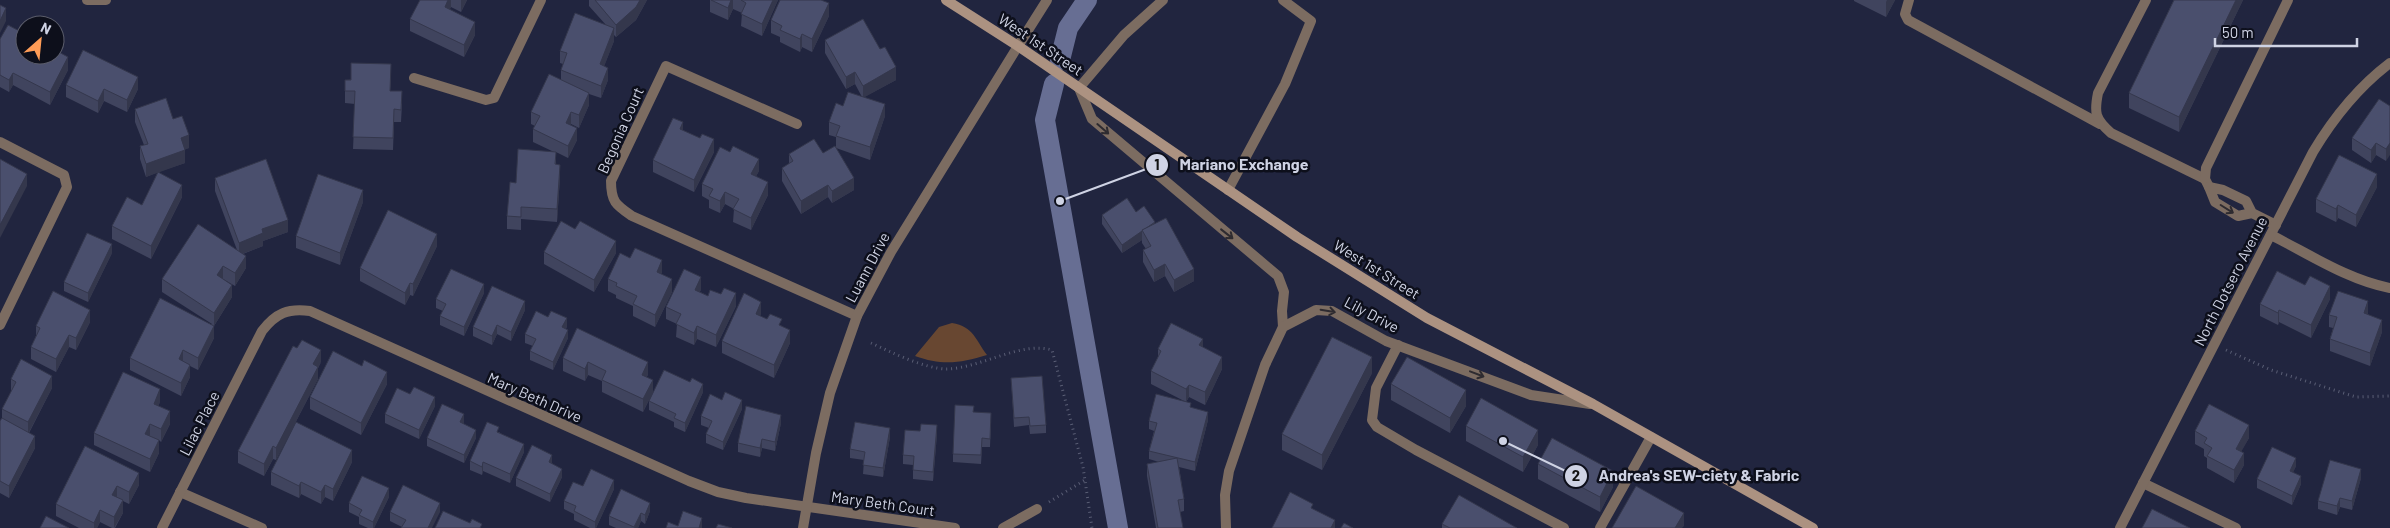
<svg xmlns="http://www.w3.org/2000/svg" width="2390" height="528" viewBox="0 0 2390 528" font-family="Barlow,sans-serif">
<rect width="100%" height="100%" fill="#21253f"/>
<!-- green -->
<path fill="#684731" d="M952,323C974,327 975,339 987,355C961,363 942,366 915,356L939,327Z"/>
<g fill="none" stroke-linecap="round" stroke-linejoin="round">
<!-- canal -->
<g stroke="#676e93" stroke-width="20">
<polyline points="1060,60 1068,28 1087,0"/>
<polyline points="1054,84 1045,120 1118,528"/>
</g>
<!-- path -->
<g stroke="#5a5e75" stroke-width="3" stroke-dasharray="1 4" stroke-linecap="butt">
<path d="M871,343C891,352 925,369 947,369C981,368 1021,341 1052,350L1083,467L1092,528"/>
<polyline points="2226,350 2271,370 2356,397 2390,396"/>
<polyline points="1049,502 1085,480"/>
</g>
<!-- lane -->
<g stroke="#7c6c61" stroke-width="10">
<polyline points="87,0 106,0"/>
<polyline points="1909,0 1905,14 1908,20 2100,124"/>
<path d="M2146,0L2098,93C2094,113 2095,119 2111,133L2205,179"/>
<polyline points="1018,46 1047,0"/>
<polyline points="414,78 486,100 494,98 541,0"/>
<polyline points="1079,88 1124,35 1163,0"/>
<polyline points="2209,187 2205,179 2206,168 2288,0"/>
<polyline points="1228,190 1285,84 1311,21 1283,0"/>
<polyline points="2252,213 2238,216 2215,202 2209,187 2223,190 2246,201 2252,213 2276,225"/>
<polyline points="1398,345 1376,388 1372,420 1377,427 1416,450 1564,528"/>
<polyline points="1600,528 1651,437"/>
</g>
<!-- street -->
<g stroke="#7c6c61" stroke-width="10">
<polyline points="1079,88 1092,119 1278,276 1284,292 1282,311 1283,327"/>
<path d="M797,124L666,66L611,181C611,202 616,205 632,216L857,316"/>
<polyline points="0,142 64,175 67,187 0,325"/>
<path d="M2271,235C2309,254 2348,280 2390,288"/>
<polyline points="2143,483 2236,528"/>
<polyline points="180,492 262,528"/>
<path d="M162,528L262,331C276,313 288,308 310,311L689,481L718,492L746,498L955,528"/>
<polyline points="803,528 816,453 830,393 857,316 891,252 1018,46"/>
<polyline points="1003,528 1037,509"/>
<polyline points="1226,528 1225,495 1229,471 1265,365 1283,327 1316,310 1332,311 1386,341 1531,395 1590,404"/>
<path d="M2120,528L2313,152C2334,117 2357,88 2390,63"/>
</g>
<!-- secondary -->
<polyline stroke="#ac9281" stroke-width="10" points="946,0 1018,46 1297,237 1427,318 1593,404 1813,528"/>
</g>
<!-- wall -->
<g fill="#40445e">
<polygon points="420,0 467,0 461,12 451,7 449,10 475,35 464,57 410,31 410,19"/>
<polygon points="589,0 647,0 636,20 616,37 614,35 614,41 604,66 608,80 601,98 589,94 589,105 579,128 571,124 570,125 577,140 568,158 556,152 556,164 560,177 557,222 521,219 521,230 507,229 507,216 516,183 554,152 533,142 533,129 535,126 531,124 531,112 561,79 561,70 563,64 560,63 560,51 606,25 589,6"/>
<polygon points="710,0 778,0 762,36 741,26 742,13 733,9 728,20 710,12"/>
<polygon points="1854,0 1895,0 1886,17 1854,1"/>
<polygon points="2174,0 2243,0 2179,132 2129,108 2129,93"/>
<polygon points="829,16 812,52 802,47 800,52 780,42 780,37 771,33 771,20"/>
<polygon points="0,39 68,70 50,105 13,85 9,92 0,87"/>
<polygon points="825,40 896,80 864,97 885,116 870,160 836,148 836,137 829,135 829,122 843,106 862,97 855,84 846,89 825,53"/>
<polygon points="391,77 390,91 402,104 401,122 394,122 393,150 353,149 355,104 345,103 345,80"/>
<polygon points="66,85 138,89 127,112 104,101 98,113 66,97"/>
<polygon points="2390,106 2386,161 2376,155 2371,163 2352,150 2352,138"/>
<polygon points="135,109 173,119 189,148 185,149 185,163 158,172 182,197 151,259 112,239 112,226 142,205 158,172 146,177 140,159 140,146 144,145 135,122"/>
<polygon points="683,130 714,152 694,192 653,172 653,160"/>
<polygon points="823,153 854,190 832,203 828,197 801,214 782,181 782,168 789,164 789,154"/>
<polygon points="759,171 756,176 768,195 751,230 733,222 734,209 725,204 720,213 709,208 709,200 702,196 702,184"/>
<polygon points="215,178 288,232 263,241 263,246 243,254 246,268 235,286 223,279 232,297 214,326 214,338 198,370 190,366 190,377 181,396 130,370 130,358 212,324 162,292 162,279 237,250 215,191"/>
<polygon points="2377,187 2356,227 2338,218 2336,222 2316,212 2316,199"/>
<polygon points="363,202 340,265 296,248 296,236"/>
<polygon points="1136,212 1155,224 1194,281 1174,292 1165,276 1154,282 1143,262 1143,250 1146,249 1142,243 1142,240 1122,253 1102,224 1102,215"/>
<polygon points="575,229 616,253 594,292 544,264 544,252"/>
<polygon points="437,246 413,296 410,295 405,305 360,281 360,268"/>
<polygon points="112,253 88,302 64,291 64,282"/>
<polygon points="630,258 662,272 661,274 672,292 655,327 633,316 633,306 616,298 616,295 608,291 608,279"/>
<polygon points="701,289 700,292 708,296 736,306 716,347 697,339 694,345 676,337 677,324 666,319 666,307"/>
<polygon points="484,293 464,336 440,325 440,316 443,311 436,308 436,299"/>
<polygon points="2330,299 2311,338 2279,322 2278,325 2260,316 2260,304"/>
<polygon points="525,310 511,341 497,334 492,345 473,336 473,327"/>
<polygon points="761,314 760,316 782,326 790,343 774,378 722,353 722,341"/>
<polygon points="2368,314 2367,315 2382,332 2370,366 2330,351 2330,339 2333,328 2329,327 2329,315"/>
<polygon points="90,322 76,350 69,347 56,372 31,359 31,347 36,336 36,326"/>
<polygon points="567,326 566,329 568,338 553,370 530,360 530,351 533,346 525,343 525,334"/>
<polygon points="577,328 648,374 647,377 653,392 643,412 602,392 602,381 588,375 585,381 563,371 563,358"/>
<polygon points="1203,347 1222,369 1205,405 1189,397 1186,402 1151,384 1151,371 1158,358 1158,349"/>
<polygon points="321,362 318,368 318,379 276,460 273,459 264,476 238,463 238,451"/>
<polygon points="362,366 387,384 361,435 310,409 310,397"/>
<polygon points="1372,373 1322,470 1282,450 1282,434"/>
<polygon points="1011,378 1046,425 1046,433 1030,434 1029,425 1014,427"/>
<polygon points="11,379 52,388 29,433 35,448 9,498 0,493 0,421 2,419 2,409 11,392"/>
<polygon points="1391,384 1466,406 1450,433 1391,400"/>
<polygon points="703,392 685,432 674,427 674,422 649,410 649,401"/>
<polygon points="160,402 158,406 170,424 161,442 159,440 159,453 150,472 94,445 94,433"/>
<polygon points="435,406 419,439 385,423 385,414"/>
<polygon points="1191,407 1208,420 1195,471 1179,467 1184,499 1184,511 1180,512 1183,528 1156,528 1147,476 1147,464 1159,462 1149,459 1149,451 1154,431 1149,429 1149,421"/>
<polygon points="742,409 723,450 706,443 706,434 709,428 701,425 701,416"/>
<polygon points="974,412 991,422 990,447 982,447 981,464 953,462 953,454"/>
<polygon points="464,422 463,424 476,438 464,463 427,446 427,438"/>
<polygon points="781,423 775,451 762,448 760,457 738,452 738,443"/>
<polygon points="1466,426 1538,445 1523,472 1466,441"/>
<polygon points="2195,431 2249,438 2241,451 2244,465 2234,483 2207,468 2207,458 2204,456 2204,449 2195,444"/>
<polygon points="499,432 524,452 510,483 483,471 482,475 470,470 470,461"/>
<polygon points="937,434 933,481 913,479 913,465 903,464 903,455"/>
<polygon points="890,437 883,477 863,474 864,460 850,458 850,449"/>
<polygon points="85,446 139,485 129,504 123,501 123,513 115,528 112,528 100,522 97,528 79,528 56,516 56,504"/>
<polygon points="352,462 333,501 325,497 321,504 301,494 299,498 271,485 271,472"/>
<polygon points="552,464 562,477 550,502 516,486 516,478"/>
<polygon points="1538,464 1613,487 1600,512 1538,479"/>
<polygon points="2296,466 2293,472 2301,484 2292,505 2257,488 2257,479"/>
<polygon points="2361,478 2352,510 2340,507 2337,515 2318,509 2318,501"/>
<polygon points="583,486 614,489 596,528 590,528 574,520 574,514 564,509 564,501"/>
<polygon points="389,497 374,528 368,528 359,524 359,517 349,512 349,503"/>
<polygon points="650,511 645,524 641,521 638,528 616,528 609,525 609,516"/>
<polygon points="390,512 440,512 402,527 390,521"/>
<polygon points="1442,524 1517,528 1442,528"/>
</g>
<!-- shaded-wall -->
<g fill="#34374c">
<polygon points="448,0 451,0 451,7 445,20 445,7"/>
<polygon points="461,0 467,0 461,12"/>
<polygon points="640,0 647,0 636,20 616,37 616,25"/>
<polygon points="731,0 733,0 733,9 728,20 728,8"/>
<polygon points="773,0 778,0 762,36 762,24"/>
<polygon points="1887,0 1895,0 1886,17 1886,2"/>
<polygon points="2236,0 2243,0 2179,132 2179,117"/>
<polygon points="829,3 829,16 812,52 812,39"/>
<polygon points="6,8 6,21 0,33 0,21"/>
<polygon points="475,22 475,35 464,57 464,45"/>
<polygon points="614,28 614,41 600,77 600,64"/>
<polygon points="802,34 802,47 800,52 800,39"/>
<polygon points="68,57 68,70 50,105 50,92"/>
<polygon points="896,67 896,80 863,98 863,86"/>
<polygon points="608,68 608,80 601,98 601,86"/>
<polygon points="855,72 855,84 846,89 846,77"/>
<polygon points="13,73 13,85 9,92 9,80"/>
<polygon points="138,77 138,89 127,112 127,100"/>
<polygon points="104,89 104,101 98,113 98,101"/>
<polygon points="589,93 589,105 579,128 579,115"/>
<polygon points="885,104 885,116 870,160 870,147"/>
<polygon points="571,112 571,124 566,135 566,123"/>
<polygon points="683,122 683,135 680,129"/>
<polygon points="577,128 577,140 568,158 568,146"/>
<polygon points="189,135 189,148 181,151 181,138"/>
<polygon points="714,139 714,152 694,192 694,180"/>
<polygon points="2376,143 2376,155 2371,163 2371,150"/>
<polygon points="2390,143 2390,155 2386,161 2386,149"/>
<polygon points="185,150 185,163 146,177 146,164"/>
<polygon points="759,159 759,171 751,186 751,174"/>
<polygon points="560,165 560,177 557,222 557,209"/>
<polygon points="27,174 27,186 0,238 0,225"/>
<polygon points="2377,174 2377,187 2356,227 2356,215"/>
<polygon points="854,178 854,190 832,203 832,191"/>
<polygon points="768,182 768,195 751,230 751,218"/>
<polygon points="182,185 182,197 151,259 151,246"/>
<polygon points="828,185 828,197 801,214 801,201"/>
<polygon points="363,190 363,202 340,265 340,253"/>
<polygon points="725,192 725,204 720,213 720,201"/>
<polygon points="2338,205 2338,218 2336,222 2336,209"/>
<polygon points="288,220 288,232 263,241 263,246 239,255 239,243 262,229"/>
<polygon points="1142,231 1142,240 1122,253 1122,245"/>
<polygon points="437,234 437,246 413,296 413,284"/>
<polygon points="616,241 616,253 594,292 594,280"/>
<polygon points="112,244 112,253 88,302 88,293"/>
<polygon points="246,256 246,268 235,286 235,273"/>
<polygon points="662,260 662,272 657,284 657,272"/>
<polygon points="1165,264 1165,276 1154,282 1154,270"/>
<polygon points="223,266 223,278 217,287 217,275"/>
<polygon points="1194,269 1194,281 1174,292 1174,280"/>
<polygon points="701,277 701,289 695,302 695,290"/>
<polygon points="672,279 672,292 655,327 655,315"/>
<polygon points="410,283 410,295 405,305 405,293"/>
<polygon points="484,284 484,293 464,336 464,327"/>
<polygon points="232,285 232,297 214,326 214,313"/>
<polygon points="2330,286 2330,299 2311,338 2311,325"/>
<polygon points="736,293 736,306 716,347 716,335"/>
<polygon points="525,301 525,310 511,341 511,332"/>
<polygon points="2368,301 2368,314 2364,326 2364,313"/>
<polygon points="761,302 761,314 756,327 756,314"/>
<polygon points="90,310 90,322 76,350 76,338"/>
<polygon points="2279,310 2279,322 2278,325 2278,313"/>
<polygon points="567,318 567,326 562,336 562,327"/>
<polygon points="2382,320 2382,332 2370,366 2370,353"/>
<polygon points="497,325 497,334 492,345 492,336"/>
<polygon points="214,326 214,338 198,370 198,358"/>
<polygon points="697,326 697,339 694,345 694,333"/>
<polygon points="568,330 568,338 553,370 553,362"/>
<polygon points="790,330 790,343 774,378 774,365"/>
<polygon points="69,335 69,347 56,372 56,359"/>
<polygon points="1203,339 1203,351 1199,345"/>
<polygon points="183,350 183,362 179,359"/>
<polygon points="321,350 321,362 318,368 318,379 276,460 276,448 313,364"/>
<polygon points="1222,357 1222,369 1205,405 1205,392"/>
<polygon points="1372,357 1372,373 1322,470 1322,455"/>
<polygon points="588,362 588,375 585,381 585,369"/>
<polygon points="648,362 648,374 642,387 642,375"/>
<polygon points="190,365 190,377 181,396 181,383"/>
<polygon points="387,372 387,384 361,435 361,423"/>
<polygon points="52,376 52,388 28,434 28,422"/>
<polygon points="653,380 653,392 643,412 643,399"/>
<polygon points="703,384 703,392 685,432 685,423"/>
<polygon points="1189,385 1189,397 1186,402 1186,389"/>
<polygon points="160,389 160,402 154,416 154,404"/>
<polygon points="1466,390 1466,406 1450,433 1450,418"/>
<polygon points="435,397 435,406 419,439 419,430"/>
<polygon points="742,400 742,409 723,450 723,442"/>
<polygon points="170,411 170,424 161,442 161,429"/>
<polygon points="1208,412 1208,420 1195,471 1195,462"/>
<polygon points="464,414 464,422 460,431 460,422"/>
<polygon points="781,415 781,423 775,451 775,442"/>
<polygon points="150,424 150,436 145,434"/>
<polygon points="937,425 937,434 933,481 933,472"/>
<polygon points="2249,425 2249,438 2236,461 2236,449"/>
<polygon points="890,428 890,437 883,477 883,468"/>
<polygon points="476,430 476,438 464,463 464,455"/>
<polygon points="1538,430 1538,445 1523,472 1523,457"/>
<polygon points="35,436 35,448 9,498 9,486"/>
<polygon points="762,439 762,448 760,457 760,448"/>
<polygon points="159,440 159,453 150,472 150,459"/>
<polygon points="524,444 524,452 510,483 510,474"/>
<polygon points="273,446 273,459 264,476 264,464"/>
<polygon points="352,450 352,462 333,501 333,489"/>
<polygon points="2244,453 2244,465 2234,483 2234,470"/>
<polygon points="552,455 552,464 549,462"/>
<polygon points="2296,458 2296,466 2290,479 2290,471"/>
<polygon points="483,462 483,471 482,475 482,467"/>
<polygon points="562,469 562,477 550,502 550,494"/>
<polygon points="2361,469 2361,478 2352,510 2352,501"/>
<polygon points="1613,471 1613,487 1600,512 1600,497"/>
<polygon points="139,473 139,485 129,504 129,492"/>
<polygon points="2301,476 2301,484 2292,505 2292,496"/>
<polygon points="614,480 614,489 596,528 595,528 595,522"/>
<polygon points="301,482 301,494 299,498 299,486"/>
<polygon points="325,485 325,497 321,504 321,492"/>
<polygon points="117,486 117,498 112,495"/>
<polygon points="389,488 389,497 374,528 373,528 373,522"/>
<polygon points="2340,498 2340,507 2337,515 2337,506"/>
<polygon points="123,500 123,513 114,528 114,517"/>
<polygon points="440,503 440,512 432,528 428,528"/>
<polygon points="650,503 650,511 645,524 645,515"/>
<polygon points="100,510 100,522 97,528 94,528 94,523"/>
<polygon points="641,513 641,521 638,528 634,528"/>
<polygon points="1684,513 1684,526 1682,528 1675,528"/>
<polygon points="702,518 702,528 699,528"/>
<polygon points="1335,520 1335,528 1331,528"/>
</g>
<!-- building -->
<g fill="#4a4f6d" stroke="#34374c">
<polygon points="420,0 448,0 445,7 475,22 464,45 410,19"/>
<polygon points="595,0 640,0 636,7 616,25"/>
<polygon points="711,0 731,0 728,8"/>
<polygon points="741,0 773,0 762,24 741,14 746,3"/>
<polygon points="780,0 821,0 829,3 812,39 802,34 800,39 780,30 782,26 771,20"/>
<polygon points="2174,0 2236,0 2179,117 2129,93"/>
<polygon points="0,5 6,8 0,21"/>
<polygon points="575,13 614,28 600,64 608,68 601,86 561,70 567,53 560,51"/>
<polygon points="863,19 880,49 885,47 896,67 863,86 855,72 846,77 825,40"/>
<polygon points="8,25 25,34 25,55 55,55 55,50 68,57 50,92 13,73 9,80 0,75 0,39"/>
<polygon points="83,50 138,77 127,100 104,89 98,101 66,85"/>
<polygon points="351,63 391,64 390,91 402,91 401,110 394,109 393,138 353,137 355,91 345,91 345,80 351,80"/>
<polygon points="549,74 589,93 579,115 571,112 566,123 577,128 568,146 533,129 540,116 531,112"/>
<polygon points="848,92 885,104 870,147 836,136 840,126 829,122 836,103 843,106"/>
<polygon points="166,98 173,119 182,116 189,135 181,138 185,150 146,164 140,146 148,144 135,109"/>
<polygon points="2379,99 2390,106 2390,143 2386,149 2376,143 2371,150 2352,138"/>
<polygon points="673,118 683,122 680,129 700,138 702,134 714,139 694,180 653,160"/>
<polygon points="814,139 823,153 835,146 854,178 832,191 828,185 801,201 782,168 793,161 789,154"/>
<polygon points="733,146 759,159 751,174 768,182 751,218 733,209 739,199 725,192 720,201 709,196 713,189 702,184 720,147 730,152"/>
<polygon points="518,149 556,152 555,164 560,165 557,209 521,207 521,217 507,216 510,182 516,183"/>
<polygon points="2339,155 2377,174 2356,215 2338,205 2336,209 2316,199"/>
<polygon points="0,159 27,174 0,225"/>
<polygon points="266,159 288,220 262,229 263,233 239,243 215,178"/>
<polygon points="158,172 182,185 151,246 112,226 127,197 142,205"/>
<polygon points="318,174 363,190 340,253 296,236"/>
<polygon points="1127,198 1136,212 1144,206 1155,222 1122,245 1102,215"/>
<polygon points="388,210 437,234 413,284 410,283 405,293 360,268"/>
<polygon points="1166,218 1194,269 1174,280 1165,264 1154,270 1143,250 1151,246 1142,230"/>
<polygon points="561,221 575,229 580,221 616,241 594,280 544,252"/>
<polygon points="198,224 246,256 235,273 223,266 217,275 232,285 214,313 162,279"/>
<polygon points="87,233 112,244 88,293 64,282"/>
<polygon points="635,248 662,260 657,272 672,279 655,315 633,304 637,296 616,286 617,283 608,279 620,253 630,258"/>
<polygon points="451,269 484,284 464,327 440,316 446,304 436,299"/>
<polygon points="684,269 701,277 695,290 708,296 710,290 721,294 724,288 736,293 716,335 697,326 694,333 676,324 681,314 666,307"/>
<polygon points="2277,271 2305,285 2310,276 2330,286 2311,325 2279,310 2278,313 2260,304"/>
<polygon points="492,286 525,301 511,332 497,325 492,336 473,327"/>
<polygon points="53,291 90,310 76,338 69,335 56,359 31,347 40,328 36,326"/>
<polygon points="2338,291 2368,301 2364,313 2382,320 2370,353 2330,339 2337,317 2329,315"/>
<polygon points="744,293 761,302 756,314 767,319 770,314 782,319 779,325 790,330 774,365 722,341"/>
<polygon points="160,298 214,326 198,358 183,350 179,359 190,365 181,383 130,358"/>
<polygon points="536,311 548,317 551,311 567,318 562,327 568,330 553,362 530,351 536,339 525,334"/>
<polygon points="1171,323 1203,339 1199,345 1222,357 1205,392 1189,385 1186,389 1151,371 1161,351 1158,349"/>
<polygon points="577,328 648,362 642,375 653,380 643,399 602,380 606,371 588,362 585,369 563,358"/>
<polygon points="1332,337 1372,357 1322,455 1282,434"/>
<polygon points="302,340 321,350 313,364 318,367 276,448 273,446 264,464 238,451 293,346 297,348"/>
<polygon points="333,351 362,366 364,360 387,372 361,423 310,397"/>
<polygon points="1407,357 1466,390 1450,418 1391,384"/>
<polygon points="21,359 52,376 28,422 2,409 16,382 11,379"/>
<polygon points="664,370 690,382 692,378 703,384 685,423 674,418 676,414 649,401"/>
<polygon points="123,372 160,389 154,404 170,411 161,429 150,424 145,434 159,440 150,459 94,433"/>
<polygon points="1042,376 1046,425 1030,426 1029,417 1014,418 1011,378"/>
<polygon points="414,387 435,397 419,430 385,414 397,388 410,394"/>
<polygon points="725,392 742,400 723,442 706,434 712,421 701,416 710,394 722,400"/>
<polygon points="1156,394 1191,403 1190,407 1208,412 1195,462 1149,451 1157,423 1149,421"/>
<polygon points="1481,398 1538,430 1523,457 1466,426"/>
<polygon points="442,404 464,414 460,422 476,430 464,455 427,438"/>
<polygon points="2209,404 2249,425 2236,449 2244,453 2234,470 2207,456 2212,448 2204,443 2207,438 2195,431"/>
<polygon points="955,405 974,406 973,412 991,413 990,439 982,438 981,455 953,454"/>
<polygon points="746,406 781,415 775,442 762,439 760,448 738,443"/>
<polygon points="2,418 35,436 9,486 0,481 0,421"/>
<polygon points="296,422 352,450 333,489 325,485 321,492 301,482 299,486 271,472"/>
<polygon points="487,422 499,427 497,432 524,444 510,474 483,462 482,467 470,461"/>
<polygon points="855,422 890,428 883,468 863,465 865,452 850,449"/>
<polygon points="921,424 937,425 933,472 913,470 914,456 903,455 905,430 920,431"/>
<polygon points="1552,438 1613,471 1600,497 1538,464"/>
<polygon points="532,445 552,455 549,462 562,469 550,494 516,478"/>
<polygon points="85,446 139,473 129,492 117,486 112,495 123,500 114,517 100,510 94,523 56,504"/>
<polygon points="2272,447 2296,458 2290,471 2301,476 2292,496 2257,479"/>
<polygon points="1177,458 1184,499 1178,500 1183,528 1158,528 1147,464"/>
<polygon points="2330,460 2361,469 2352,501 2340,498 2337,506 2318,501"/>
<polygon points="591,469 614,480 595,522 574,511 576,506 564,501 573,482 583,486"/>
<polygon points="362,476 389,488 373,522 359,515 362,510 349,503"/>
<polygon points="403,485 440,503 428,528 401,528 406,520 390,512"/>
<polygon points="1636,486 1684,513 1675,528 1612,528"/>
<polygon points="621,489 650,503 645,515 641,513 634,527 609,516"/>
<polygon points="1290,492 1313,504 1311,508 1335,520 1331,528 1272,528"/>
<polygon points="1459,495 1517,528 1450,528 1442,524"/>
<polygon points="2152,509 2190,528 2142,528"/>
<polygon points="443,511 470,523 472,519 482,524 480,528 435,528"/>
<polygon points="683,511 702,518 699,528 666,528 668,522 678,526"/>
<polygon points="46,516 69,528 40,528"/>
<polygon points="1344,523 1353,528 1341,528"/>
<polygon points="718,524 732,528 716,528"/>
</g>
<!-- one-way arrows -->
<defs><path id="oneway-shaft" d="M-6 0H5M1.5-3L5.5 0L1.5 3" fill="none" stroke-width="1.6" stroke-linecap="round" stroke-linejoin="round" transform="scale(1.25)"/></defs>
<g stroke="#2e2b30">
<use href="#oneway-shaft" transform="translate(1103 129) rotate(41)"/>
<use href="#oneway-shaft" transform="translate(2227 209) rotate(32)"/>
<use href="#oneway-shaft" transform="translate(1227 234) rotate(38)"/>
<use href="#oneway-shaft" transform="translate(1328 311) rotate(10)"/>
<use href="#oneway-shaft" transform="translate(1477 374) rotate(21)"/>
</g>
<g text-anchor="middle" dominant-baseline="central" stroke-width="5" stroke-linejoin="round" paint-order="stroke">
<!-- street labels -->
<g font-size="15" fill="#cfd3e4" stroke="#0d0f1b">
<text transform="translate(1041 44) rotate(34)">West 1st Street</text>
<text transform="translate(620 130) rotate(-66)">Begonia Court</text>
<text transform="translate(867 267) rotate(-62)">Luann Drive</text>
<text transform="translate(1377 269) rotate(32)">West 1st Street</text>
<text transform="translate(2230 281) rotate(-63)">North Dotsero Avenue</text>
<text transform="translate(1372 314) rotate(28)">Lily Drive</text>
<text transform="translate(535 397) rotate(24)">Mary Beth Drive</text>
<text transform="translate(199 423) rotate(-63)">Lilac Place</text>
<text transform="translate(883 503) rotate(8)">Mary Beth Court</text>
</g>
</g>
<!-- callouts -->
<path fill="none" stroke="#cfd3e4" stroke-width="2" d="M1060 201L1157 165M1503 441L1576 476"/>
<g fill="#cfd3e4" stroke="#0d0f1b" stroke-width="2">
<circle cx="1060" cy="201" r="5"/>
<circle cx="1503" cy="441" r="5"/>
<circle cx="1157" cy="165" r="12"/>
<circle cx="1576" cy="476" r="12"/>
</g>
<g font-size="15" text-anchor="middle" font-weight="bold" fill="#111">
<text x="1157" y="170">1</text>
<text x="1576" y="481">2</text>
</g>
<g font-size="16" text-anchor="middle" font-weight="bold" fill="#cfd3e4" stroke="#0d0f1b" stroke-width="5" stroke-linejoin="round" paint-order="stroke">
<text x="1244" y="170">Mariano Exchange</text>
<text x="1699" y="481">Andrea's SEW-ciety &amp; Fabric</text>
</g>
<!-- north arrow -->
<g transform="translate(40 40) rotate(27)"><circle r="24" fill="#0d0f1b" stroke="#5b5d6b"/>
<path d="M0-4L9 19L0 12L-9 19Z" fill="#fe9c57"/>
<text y="-8" font-size="14" font-weight="bold" text-anchor="middle" fill="#cfd3e4">N</text>
</g>
<!-- scale -->
<path d="M2215 38v8h142v-8" fill="none" stroke="#cfd3e4" stroke-width="2.5"/>
<text x="2222" y="38" font-size="15" fill="#cfd3e4" stroke="#0d0f1b" stroke-width="4" paint-order="stroke">50 m</text>
</svg>
